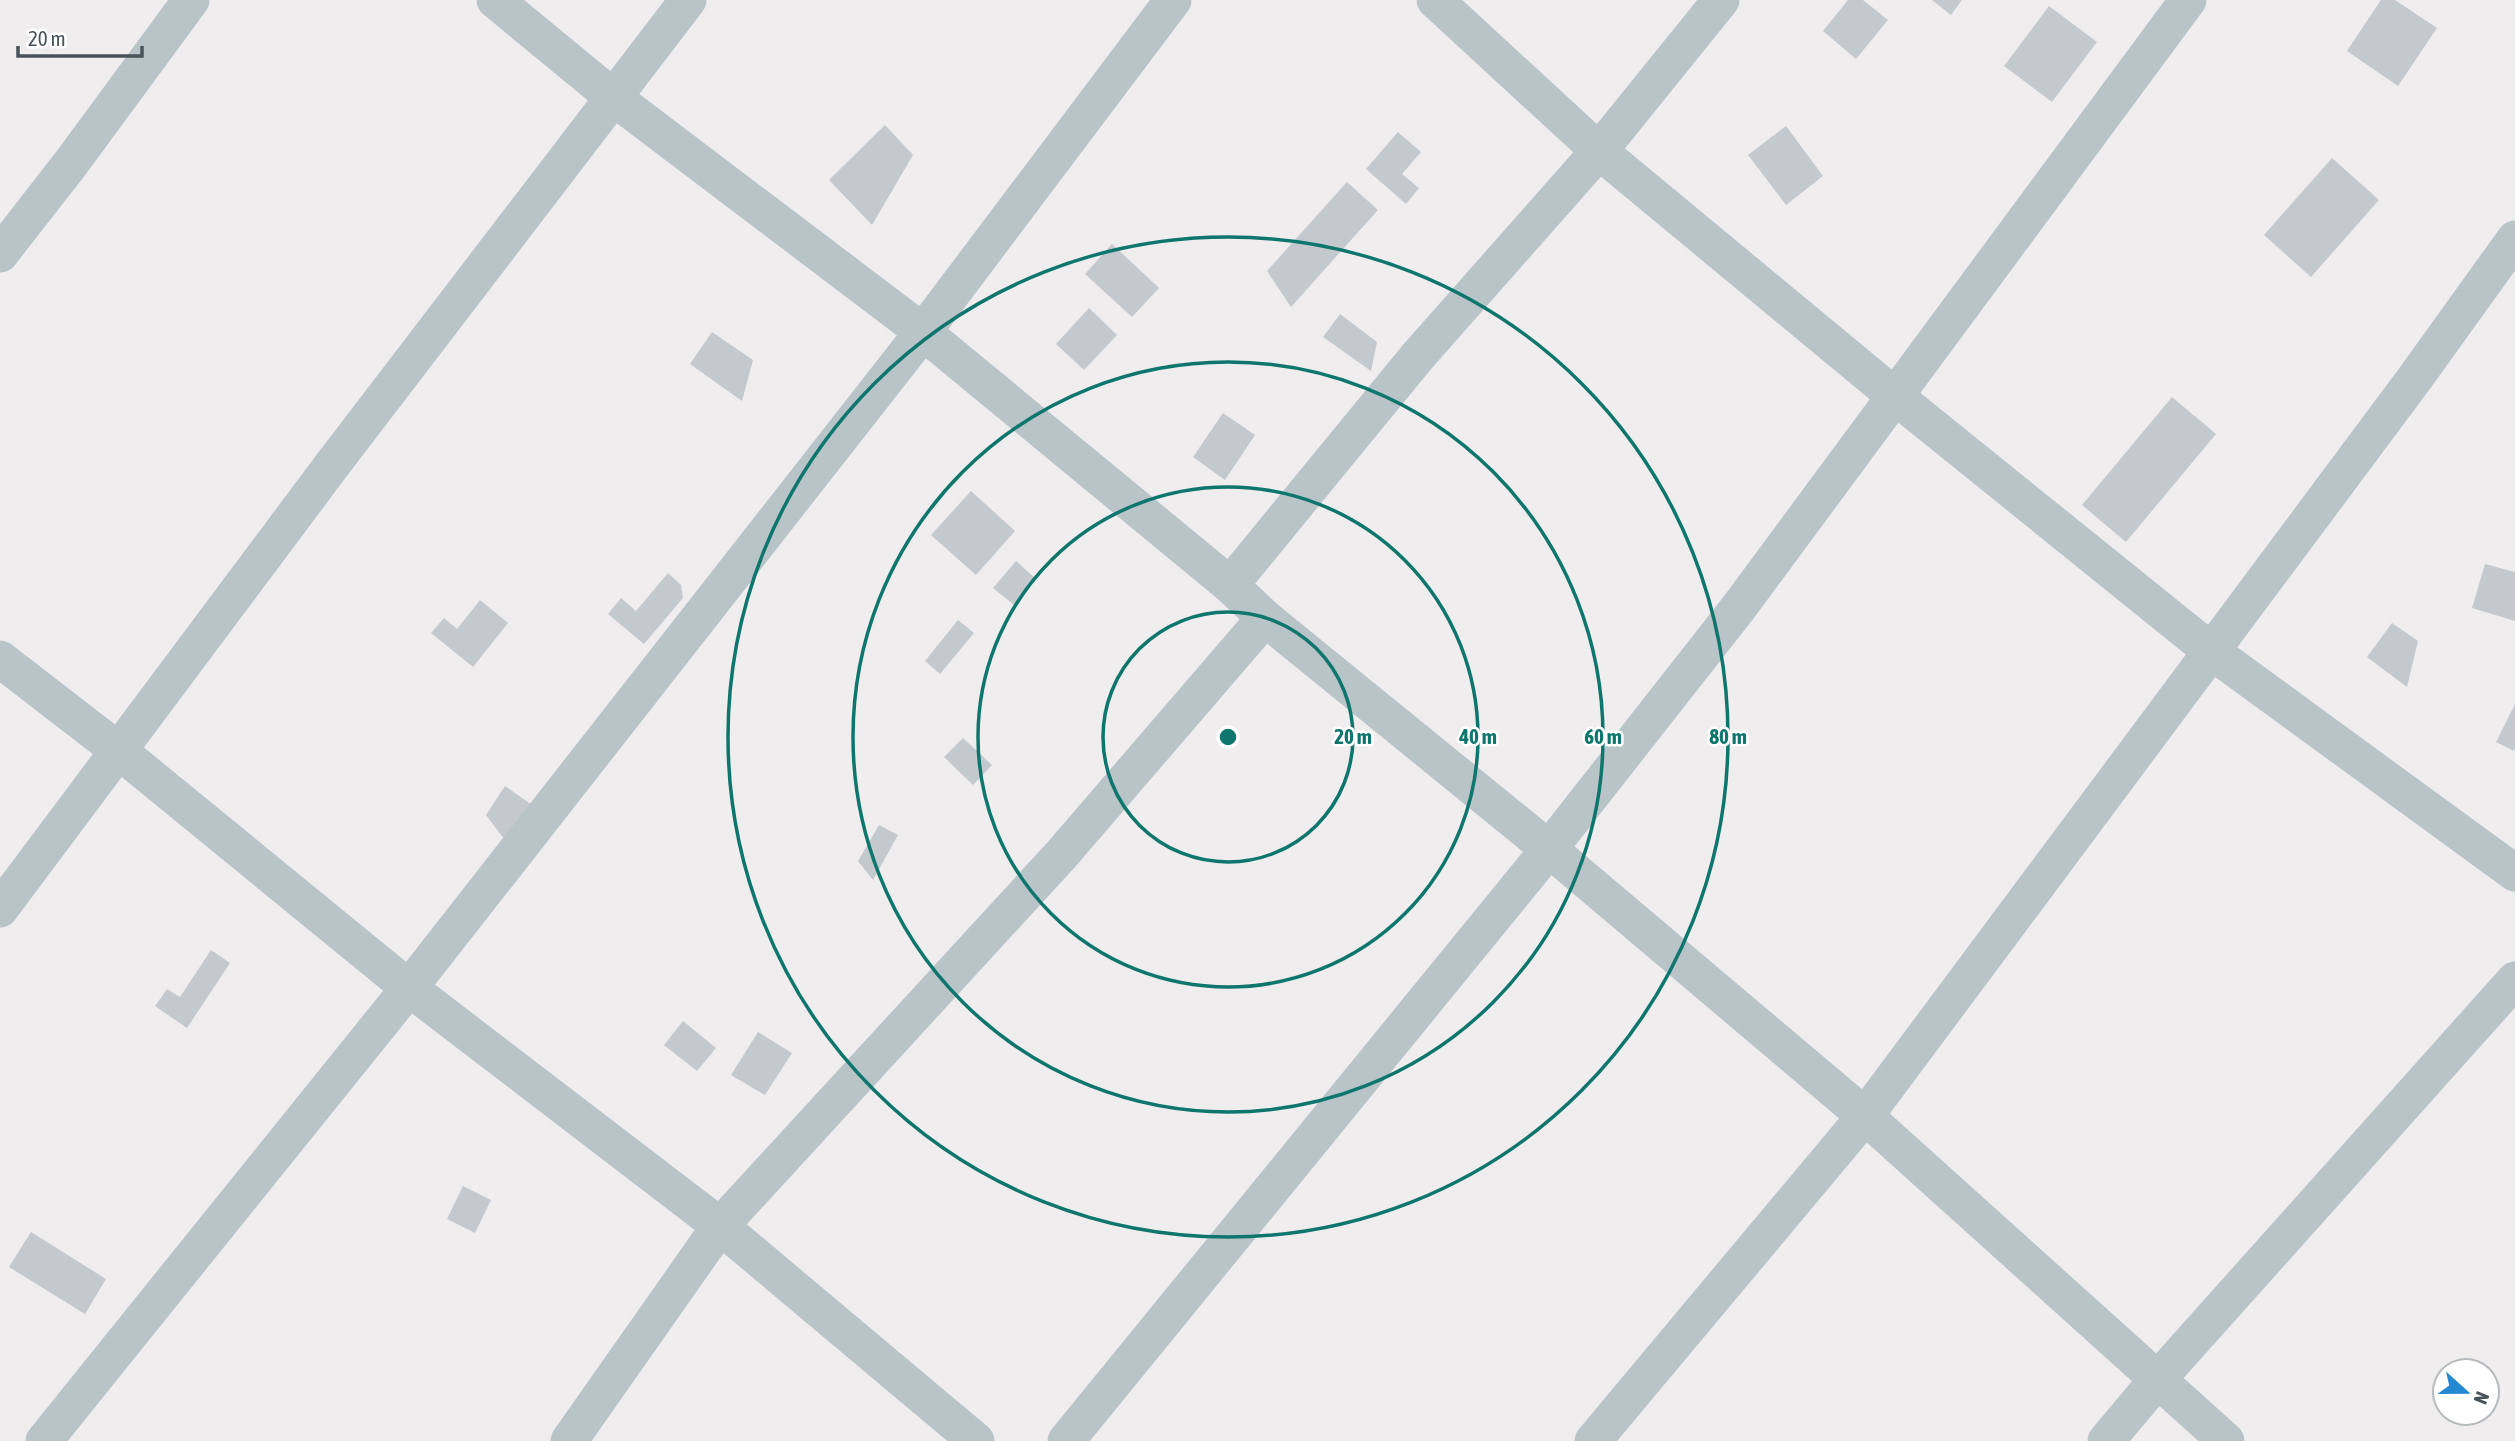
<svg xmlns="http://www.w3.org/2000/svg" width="2515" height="1441" viewBox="0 0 2515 1441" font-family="'Asap Condensed',sans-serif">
<rect width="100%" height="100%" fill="#f0edee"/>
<!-- building -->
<g fill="#c4c9cd">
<polygon points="1848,0 1863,0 1888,20 1856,59 1823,31"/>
<polygon points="1932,0 1962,0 1951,15"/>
<polygon points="2381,0 2395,0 2437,28 2398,86 2347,51"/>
<polygon points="2049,6 2097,42 2052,102 2004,66"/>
<polygon points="885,125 913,155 872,225 829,180"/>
<polygon points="1786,126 1823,176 1786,205 1748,155"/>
<polygon points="1398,132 1421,152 1402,174 1419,188 1406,204 1366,169"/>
<polygon points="2332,158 2379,200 2311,277 2264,235"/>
<polygon points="1347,182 1378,210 1291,307 1267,271"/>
<polygon points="1112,244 1159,288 1132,317 1085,274"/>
<polygon points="1089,308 1117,335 1084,370 1056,344"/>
<polygon points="1340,314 1377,342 1371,371 1323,337"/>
<polygon points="712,332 753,360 742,401 690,364"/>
<polygon points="2172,397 2216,434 2126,542 2082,505"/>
<polygon points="1223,413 1255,435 1225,480 1193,457"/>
<polygon points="971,491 1015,531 976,575 931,535"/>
<polygon points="1016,561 1036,579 1014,605 993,588"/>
<polygon points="2485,564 2515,572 2515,621 2472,608"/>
<polygon points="668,573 681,585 683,598 644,644 608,614 621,598 636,611"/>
<polygon points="480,600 508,623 473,667 431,633 444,618 457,629"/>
<polygon points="958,620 974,633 940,674 925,661"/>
<polygon points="2392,623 2418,641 2407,687 2367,657"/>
<polygon points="2515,704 2515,748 2514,751 2496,742"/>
<polygon points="963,738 992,765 973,785 944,757"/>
<polygon points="505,786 532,805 507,843 486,815"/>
<polygon points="879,825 898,835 873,880 858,861"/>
<polygon points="211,950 230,963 187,1028 155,1006 167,989 180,997"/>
<polygon points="683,1021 716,1048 697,1071 664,1045"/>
<polygon points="758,1032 792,1053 765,1095 731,1075"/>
<polygon points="463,1186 491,1200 475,1233 447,1219"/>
<polygon points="31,1232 106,1279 85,1314 9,1267"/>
</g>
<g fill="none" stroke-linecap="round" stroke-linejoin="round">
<!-- minor -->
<g stroke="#b9c4c9" stroke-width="37">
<polyline points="495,0 614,98 923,332 1230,585 1265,618 1549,849 1865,1116 2226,1441"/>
<polyline points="1435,0 1599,151 1896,397 2211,651 2515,873"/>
<polyline points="0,254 71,163 191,0"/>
<polyline points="1230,585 1417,357 1599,151 1721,0"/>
<polyline points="0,659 119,751 409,988 720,1226 976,1441"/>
<polyline points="0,909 332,465 688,0"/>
<polyline points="44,1441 409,988 923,332 1173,0"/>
<polyline points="569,1441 720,1226 1061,855 1265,618"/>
<polyline points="1066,1441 1549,849 1739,607 2188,0"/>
<polyline points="1593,1441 1865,1116 2415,378 2515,239"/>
<polyline points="2106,1441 2158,1379 2515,980"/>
</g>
</g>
<!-- distance rings -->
<g fill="none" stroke="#0f766e" stroke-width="3.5">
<circle cx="1228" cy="737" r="125"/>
<circle cx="1228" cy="737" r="250"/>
<circle cx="1228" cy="737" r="375"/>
<circle cx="1228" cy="737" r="500"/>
</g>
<circle cx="1228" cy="737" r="10" fill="#0f766e" stroke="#fff" stroke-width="3.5"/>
<g font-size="21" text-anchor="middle" font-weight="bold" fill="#0f766e" stroke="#fff" stroke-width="5" stroke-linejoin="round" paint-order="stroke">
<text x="1353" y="744">20 m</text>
<text x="1478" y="744">40 m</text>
<text x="1603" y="744">60 m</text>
<text x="1728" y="744">80 m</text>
</g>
<!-- north arrow -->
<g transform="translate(2466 1392) rotate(111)"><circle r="33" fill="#ffffff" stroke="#b5babd" stroke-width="2"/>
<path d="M0-5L12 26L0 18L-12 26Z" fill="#2488d3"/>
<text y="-10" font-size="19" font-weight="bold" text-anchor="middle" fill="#475359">N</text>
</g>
<!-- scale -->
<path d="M18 46v10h124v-10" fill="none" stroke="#475359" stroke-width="3.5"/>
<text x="28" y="46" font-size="21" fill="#475359" stroke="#ffffff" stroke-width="5" paint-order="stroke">20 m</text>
</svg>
